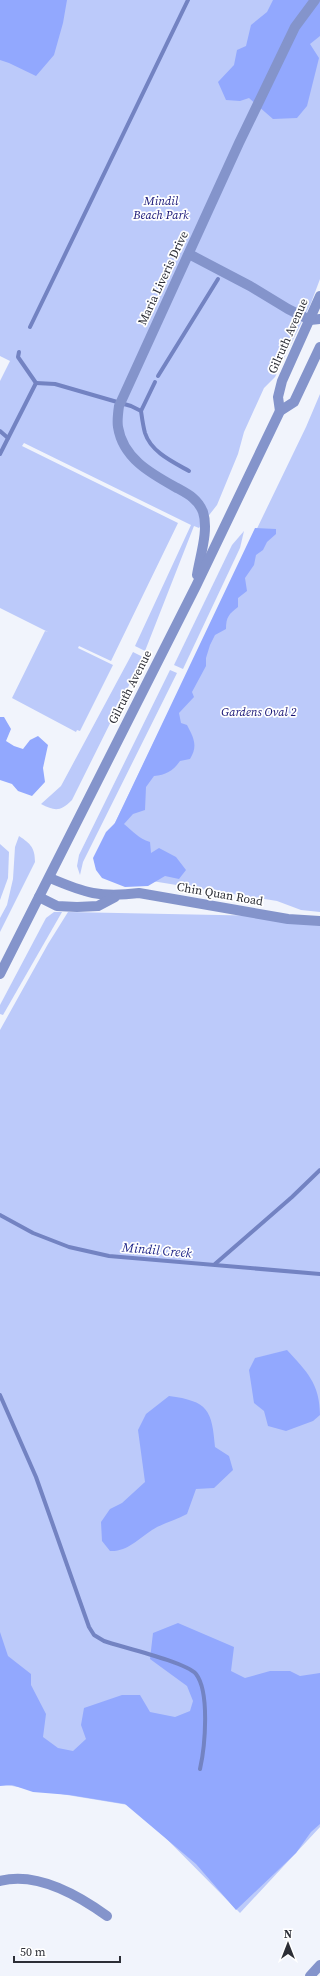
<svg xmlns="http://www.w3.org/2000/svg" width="320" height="1976" viewBox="0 0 320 1976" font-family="'Source Serif 4',serif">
<rect width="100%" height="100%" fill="#f1f4fc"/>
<!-- green -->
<g fill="#bccafa">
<polygon points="0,0 320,0 320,279 311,303 275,377 264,388 244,432 238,454 217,505 199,528 194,526 145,651 135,646 191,525 24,443 22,446 178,523 111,661 79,646 78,648 113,665 80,731 77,730 76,732 12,698 45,631 48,632 0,608 0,381 10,361 0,356"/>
<polygon points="320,394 320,912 301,910 277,901 102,873 96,862 306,427"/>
<polygon points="244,531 240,548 183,669 174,665 232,545"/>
<path d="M133,652L143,657L72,800C60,812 55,811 41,804L61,786Z"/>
<polygon points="170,670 177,673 83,862 80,875 77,866 79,855"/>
<path d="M19,836C31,844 35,848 35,862L0,932V918L7,905L13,879L15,847Z"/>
<polygon points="0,844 9,852 8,878 0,900"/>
<polygon points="54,912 62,912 3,1015 0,1014 0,1005 46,918"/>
<polygon points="68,912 320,917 320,1827 240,1913 134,1806 0,1784 0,1030 48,944"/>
</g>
<!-- forest -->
<g fill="#92a8fe">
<polygon points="0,0 67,0 63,23 54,55 36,76 9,63 0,60"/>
<polygon points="273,0 320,0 320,36 310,44 319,58 307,106 297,118 273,119 249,98 240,101 226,100 218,82 234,65 237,50 246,46 251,25 267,12"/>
<path d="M255,528L276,529V534L267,542L263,550L256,555L254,565L245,578L247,591L238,598V607C229,614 226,617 226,629L215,635L210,645L206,658V666L192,692L194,697L179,713L181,723L187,725C194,738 198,746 190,759L180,761C173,771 166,775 154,776L146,787L145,810L133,814L124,824C134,832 138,838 150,842L151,853L159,848L176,857L186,870L179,879L165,876L148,886L125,887L102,878L96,870L93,858L106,832L115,823Z"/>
<polygon points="0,717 4,717 11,729 6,741 14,746 23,749 30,740 38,736 48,745 43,768 45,782 32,796 18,791 12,784 0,780"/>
<path d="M287,1350C306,1371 320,1383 320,1415L313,1421L286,1431L268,1426L264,1411L254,1403L249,1370L255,1358Z"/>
<path d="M169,1396C208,1401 212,1410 215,1447L229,1456L233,1470L214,1488L196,1489L187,1514C176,1520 161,1524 152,1530C138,1539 127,1552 110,1551L102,1541L101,1522L110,1509L122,1503L145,1482L138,1430L146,1414Z"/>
<polygon points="178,1623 234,1647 231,1671 245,1678 270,1671 290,1671 300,1676 320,1673 320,1824 311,1832 296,1853 236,1910 196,1864 125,1804 70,1795 33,1792 12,1785 0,1786 0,1632 8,1656 31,1674 31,1685 46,1714 43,1737 58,1748 73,1751 86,1739 81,1725 84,1708 122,1695 140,1695 150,1712 175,1717 190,1711 193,1701 187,1686 150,1659 153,1633"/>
</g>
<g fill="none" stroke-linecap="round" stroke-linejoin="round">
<!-- stream -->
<g stroke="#7383c2" stroke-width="4">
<polyline points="30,327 188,0"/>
<polyline points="19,352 18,357 36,383"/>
<polyline points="158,376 218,279"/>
<path d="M36,383L55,384L131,406L141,411C142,418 143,426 145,433C151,452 173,462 189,471"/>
<polyline points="141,411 155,382"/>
<polyline points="0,431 8,438"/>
<polyline points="0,454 36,383"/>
<polyline points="0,1215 33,1233 69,1247 109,1256 320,1274"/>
<polyline points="215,1264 292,1197 320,1170"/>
<path d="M0,1395L36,1477L89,1627L94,1635L104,1641C121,1647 186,1662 196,1674C210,1692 205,1747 200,1769"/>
</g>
<!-- minor -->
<g stroke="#8494cb" stroke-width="10">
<polyline points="189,254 250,286 288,309 310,320 320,319"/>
<polyline points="280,411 278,397 282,381 320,296"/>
<path d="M197,575C200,556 209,530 203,512C198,499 188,494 177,488C152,474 123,459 118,427C117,421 118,413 119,406L239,143L295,27L315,0"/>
<path d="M50,878C85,893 100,898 139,893L288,919L320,921"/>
<polyline points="39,897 57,906 77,907 98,906 115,897"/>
<polyline points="0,974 196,586 280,411 294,402 320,347"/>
<path d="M0,1881C37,1871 78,1895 107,1916"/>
<polyline points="310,1976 320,1965"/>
</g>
</g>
<g text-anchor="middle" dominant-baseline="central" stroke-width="3.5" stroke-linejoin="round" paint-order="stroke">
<!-- park labels -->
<g font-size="12" font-style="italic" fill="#171475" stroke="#fff">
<text x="161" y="201">Mindil<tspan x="161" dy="14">Beach Park</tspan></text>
<text x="259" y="712">Gardens Oval 2</text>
</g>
<!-- street labels -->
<g font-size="12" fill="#2c2e36" stroke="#fff">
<text transform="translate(163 278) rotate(-65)">Maria Liveris Drive</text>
<text transform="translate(288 336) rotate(-66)">Gilruth Avenue</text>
<text transform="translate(130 687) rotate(-63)">Gilruth Avenue</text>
<text transform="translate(220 894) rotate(10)">Chin Quan Road</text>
</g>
<!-- water labels -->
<g font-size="13" font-style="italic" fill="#242b8b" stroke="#fff">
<text transform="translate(157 1250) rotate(5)">Mindil Creek</text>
</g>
</g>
<!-- north arrow -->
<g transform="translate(288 1944)" stroke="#ffffff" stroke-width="3" paint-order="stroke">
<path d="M0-3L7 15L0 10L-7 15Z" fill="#2c2e36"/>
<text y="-6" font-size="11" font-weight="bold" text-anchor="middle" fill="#2c2e36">N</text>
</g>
<!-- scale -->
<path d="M14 1956v6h106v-6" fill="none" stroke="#2c2e36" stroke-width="2"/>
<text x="20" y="1956" font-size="12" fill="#2c2e36" stroke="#ffffff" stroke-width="3" paint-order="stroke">50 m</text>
</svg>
